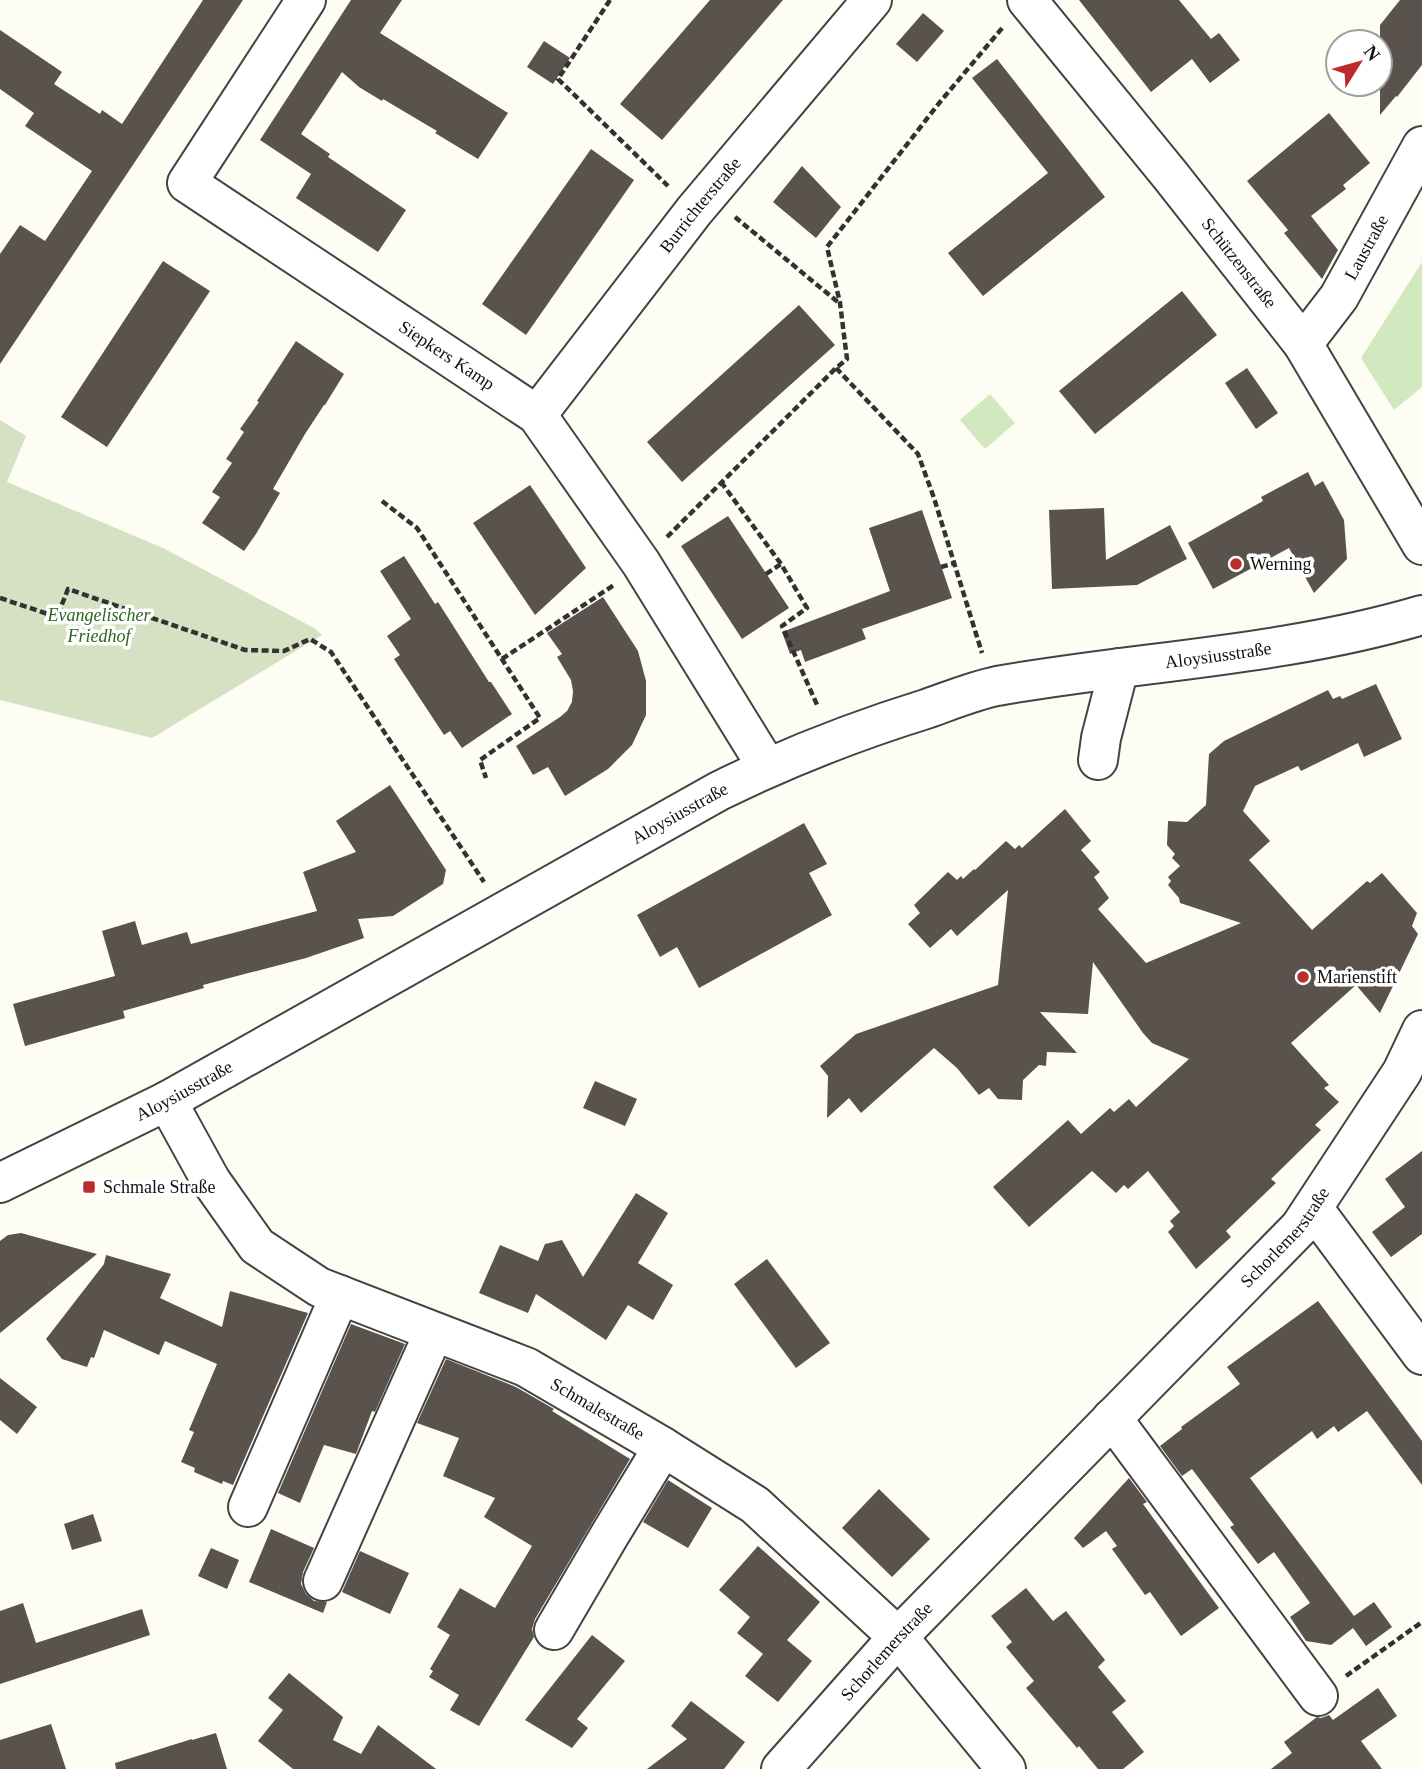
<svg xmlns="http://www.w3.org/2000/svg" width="1422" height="1769" viewBox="0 0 1422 1769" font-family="Georgia,serif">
<rect width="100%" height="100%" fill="#fefdf4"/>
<!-- green -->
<g fill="#d2e8be">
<polygon points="1422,262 1422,387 1394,410 1361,358"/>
<polygon points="990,394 1015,423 985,449 960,420"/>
</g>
<!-- cemetery -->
<polygon fill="#d6e1c4" points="0,420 26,436 7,482 163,548 314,628 322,635 152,738 0,700"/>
<!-- building -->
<g fill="#59524d">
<polygon points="203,0 243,0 0,364 0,254 20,225 45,241 92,171 25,126 34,113 0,89 0,30 62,72 54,84 100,114 102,110 122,124"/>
<polygon points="351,0 402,0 380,33 508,113 478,159 435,133 437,131 383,99 382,101 359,87 342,72 301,134 330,154 328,157 406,210 378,252 296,198 311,174 260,140"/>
<polygon points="710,0 783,0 662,140 620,104"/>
<polygon points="1079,0 1179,0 1211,39 1219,33 1240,60 1210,83 1192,59 1151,92"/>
<polygon points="1400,0 1422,0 1422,65 1397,97 1396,96 1380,115 1380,25"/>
<polygon points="923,13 944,31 917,62 896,44"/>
<polygon points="544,41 570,58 553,84 527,67"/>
<polygon points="997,59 1105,197 983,296 948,253 1048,173 972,78"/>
<polygon points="1329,113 1370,163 1343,185 1346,189 1311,216 1338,250 1322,279 1284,233 1288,230 1247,181"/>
<polygon points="591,149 634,180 526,335 482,304"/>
<polygon points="802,166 841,207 816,238 773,202"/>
<polygon points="163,261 210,291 107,447 61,417"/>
<polygon points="1182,291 1217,335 1095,434 1059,391"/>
<polygon points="799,305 835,345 682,482 647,442"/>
<polygon points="296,341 344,374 325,405 324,405 305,434 273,489 280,493 256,534 244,551 202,523 220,497 212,492 232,463 226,459 244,432 240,429 259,402 257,401"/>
<polygon points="1247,368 1278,413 1256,429 1225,383"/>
<polygon points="1308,472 1315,486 1323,481 1344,520 1347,559 1314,593 1289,548 1213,589 1188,543 1263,501 1261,497"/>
<polygon points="530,485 586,568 535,615 473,523"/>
<polygon points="1104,508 1106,560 1170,525 1187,559 1137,585 1052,589 1049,510"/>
<polygon points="922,510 952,598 862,629 866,639 805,662 801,650 790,654 782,632 890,591 869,528"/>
<polygon points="728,516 789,608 742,639 681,546"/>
<polygon points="404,556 435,604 438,602 489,682 491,682 512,714 462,748 450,731 444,735 394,659 400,655 387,636 411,619 380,571"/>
<polygon points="603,597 638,651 646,681 646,715 632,745 608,769 565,796 548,767 533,775 516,746 560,717 567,711 572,702 573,691 571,680 557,657 562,654 547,633"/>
<polygon points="1376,684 1402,739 1364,757 1358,743 1301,771 1298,766 1255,786 1243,811 1270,841 1249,860 1312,930 1367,881 1370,883 1382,873 1417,913 1412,926 1418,934 1380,1013 1356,985 1291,1043 1329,1085 1324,1088 1339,1102 1315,1125 1321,1130 1271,1179 1276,1183 1226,1231 1231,1237 1196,1269 1168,1232 1174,1226 1170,1221 1180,1212 1148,1171 1128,1189 1124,1185 1116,1193 1092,1171 1029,1227 993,1187 1068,1120 1081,1134 1110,1108 1114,1112 1129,1099 1136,1107 1189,1059 1152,1043 1143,1033 1093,962 1088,1014 1040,1012 1077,1053 1047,1052 1046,1066 1039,1065 1023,1080 1022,1100 998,1099 989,1088 979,1095 957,1068 934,1048 861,1113 849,1098 827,1118 828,1076 820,1066 856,1034 998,985 1008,890 957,936 951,929 930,948 908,924 920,913 914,905 948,872 957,880 961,876 963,879 974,869 975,870 1006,841 1015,849 1019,845 1022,848 1065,809 1091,841 1081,850 1100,872 1094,877 1109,898 1098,909 1146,963 1241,923 1180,903 1179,898 1168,885 1171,881 1168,877 1180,866 1172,858 1175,854 1167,845 1168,821 1187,822 1206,805 1209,754 1224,741 1328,690 1333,699 1340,696 1342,699"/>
<polygon points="390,785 446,870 443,884 393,916 358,919 364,938 306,958 203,985 204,988 123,1011 125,1018 25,1046 13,1004 115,976 102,931 135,921 142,945 187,932 191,944 317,911 303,872 356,852 336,821"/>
<polygon points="804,823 827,864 809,873 832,915 699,988 677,947 660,957 637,915"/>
<polygon points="595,1081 637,1099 625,1126 583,1108"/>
<polygon points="1422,1151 1422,1234 1391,1257 1372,1232 1405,1207 1385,1179"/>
<polygon points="636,1193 668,1213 638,1263 673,1285 653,1320 628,1305 606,1340 536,1294 528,1313 479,1293 500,1245 538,1261 545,1244 562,1240 583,1277"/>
<polygon points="21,1233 97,1254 0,1333 0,1241 8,1235"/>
<polygon points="106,1255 171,1274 160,1298 222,1327 230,1291 308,1313 233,1485 223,1481 222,1484 194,1472 195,1468 181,1462 194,1432 189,1430 217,1364 165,1341 159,1355 104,1330 94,1358 91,1357 87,1367 62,1359 46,1339 104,1264"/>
<polygon points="767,1259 830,1343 796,1368 734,1284"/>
<polygon points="1318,1301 1422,1441 1422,1485 1367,1411 1338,1432 1334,1426 1317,1439 1312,1431 1250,1478 1354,1616 1374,1602 1392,1627 1366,1646 1353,1628 1331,1645 1306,1641 1290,1617 1310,1603 1274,1552 1258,1564 1230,1527 1234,1525 1192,1469 1182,1476 1160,1446 1182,1429 1181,1427 1240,1384 1227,1367"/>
<polygon points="351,1324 405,1344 375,1412 372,1411 356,1454 324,1445 300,1503 278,1493"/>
<polygon points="446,1359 516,1387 554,1409 552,1411 630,1459 535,1619 532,1629 534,1637 479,1726 450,1710 459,1695 429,1677 433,1671 430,1669 450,1635 437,1627 460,1588 495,1608 532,1546 484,1517 495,1498 443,1476 459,1438 417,1423"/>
<polygon points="0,1378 37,1407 17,1434 0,1420"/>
<polygon points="1129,1478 1147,1502 1143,1504 1219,1608 1181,1636 1150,1592 1145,1595 1112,1549 1117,1546 1106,1531 1083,1548 1074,1538"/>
<polygon points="668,1480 712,1508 688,1548 643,1522"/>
<polygon points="879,1489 930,1539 892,1577 842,1528"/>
<polygon points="93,1514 102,1541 72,1550 64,1524"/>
<polygon points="271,1529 314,1548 303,1572 301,1584 306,1594 314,1601 327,1602 323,1613 249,1582"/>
<polygon points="758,1546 820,1602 787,1640 812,1661 778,1702 745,1676 763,1654 737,1633 750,1617 719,1590"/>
<polygon points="211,1548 239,1560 227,1589 198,1576"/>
<polygon points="360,1551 409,1573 390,1614 342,1592"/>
<polygon points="1026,1588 1053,1621 1066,1611 1105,1660 1098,1667 1126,1701 1112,1712 1144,1752 1123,1769 1098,1769 1079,1746 1077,1748 1026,1688 1034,1681 1006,1647 1012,1642 991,1616"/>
<polygon points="23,1603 36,1643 142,1609 150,1635 0,1684 0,1611"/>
<polygon points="592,1635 625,1661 577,1719 588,1728 572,1748 525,1720"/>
<polygon points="289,1673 343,1717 333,1740 361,1754 378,1725 436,1769 293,1769 258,1741 283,1710 268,1698"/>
<polygon points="1378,1688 1397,1716 1361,1741 1382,1769 1271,1769 1292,1753 1284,1742 1317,1717 1321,1718 1329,1715 1333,1720"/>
<polygon points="691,1701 745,1742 724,1769 647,1769 687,1739 671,1726"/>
<polygon points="51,1724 66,1769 0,1769 0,1740"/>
<polygon points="216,1733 227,1769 116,1769 115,1763 192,1739 192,1740"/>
</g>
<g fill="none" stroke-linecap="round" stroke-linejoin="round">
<!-- minor casing -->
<g stroke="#434343" stroke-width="42">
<g id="minor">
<path id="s1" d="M306,0L187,183L537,415L641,563L767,767"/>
<path id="s2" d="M1027,0L1170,175L1303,344L1422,545"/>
<path id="s3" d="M1303,344L1339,297L1422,146"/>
<path id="s4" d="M537,415L694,211L872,0"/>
<polyline points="1098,760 1101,738 1119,668"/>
<path id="s5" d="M167,1101L211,1181L257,1246L319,1287L526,1367L663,1447L755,1505L898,1637L1006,1769"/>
<path id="s6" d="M0,1183L167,1101L719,791C786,758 855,731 926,709C949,701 973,691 997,686C1139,661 1284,656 1422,615"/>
<polyline points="1313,1208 1422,1355"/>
<polyline points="1112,1418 1318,1696"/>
<polyline points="248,1507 340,1295"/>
<polyline points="323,1581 434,1332"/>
<polyline points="554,1630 609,1536 663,1447"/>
<path id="s7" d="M781,1769L898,1637L1300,1227L1402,1072L1422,1030"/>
</g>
</g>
<!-- path -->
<g stroke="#323232" stroke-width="4.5" stroke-dasharray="7 3.5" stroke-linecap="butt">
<polyline points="610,0 558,79 668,186"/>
<polyline points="735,217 839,303"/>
<polyline points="836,368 918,454 934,498 982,653"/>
<polyline points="721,482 781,564 807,608 782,626 818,707"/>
<polyline points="382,501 417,528 540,718 480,760 486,778"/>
<polyline points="667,537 836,368 847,359 840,303 827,247 940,102 1003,27"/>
<polyline points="941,567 955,563"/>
<polyline points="766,574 781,564"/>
<polyline points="0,598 57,617 68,589 245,650 284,651 310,639 331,652 484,882"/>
<polyline points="502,659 614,585"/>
<polyline points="1346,1676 1422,1622"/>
</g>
<!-- minor -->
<use href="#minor" stroke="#fff" stroke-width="38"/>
</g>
<!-- markers -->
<g fill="#bb2d2d" stroke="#fff" stroke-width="2.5">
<circle cx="1236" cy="564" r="7"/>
<circle cx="1303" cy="977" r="7"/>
<rect x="82" y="1180" width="14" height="14" rx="3.5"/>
</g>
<g text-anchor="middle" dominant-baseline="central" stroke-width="7" stroke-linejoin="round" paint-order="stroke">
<!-- street labels -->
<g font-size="18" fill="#101010" stroke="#fff">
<text stroke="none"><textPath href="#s4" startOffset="266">Burrichterstraße</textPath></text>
<text stroke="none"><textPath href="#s3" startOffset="116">Laustraße</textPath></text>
<text stroke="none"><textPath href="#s2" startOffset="338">Schützenstraße</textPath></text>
<text stroke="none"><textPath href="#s1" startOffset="530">Siepkers Kamp</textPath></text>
<text stroke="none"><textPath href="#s6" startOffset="1340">Aloysiusstraße</textPath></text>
<text stroke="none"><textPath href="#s6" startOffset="774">Aloysiusstraße</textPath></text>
<text stroke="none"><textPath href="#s6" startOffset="206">Aloysiusstraße</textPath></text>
<text stroke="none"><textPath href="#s7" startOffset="733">Schorlemerstraße</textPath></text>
<text stroke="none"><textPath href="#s5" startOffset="550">Schmalestraße</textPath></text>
<text stroke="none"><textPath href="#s7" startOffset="158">Schorlemerstraße</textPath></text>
</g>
<!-- poi labels -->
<g font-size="18" fill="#101010" stroke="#fff" text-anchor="start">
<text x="1250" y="564">Werning</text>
<text x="1317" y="977">Marienstift</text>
<text x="103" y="1187">Schmale Straße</text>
</g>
<!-- park labels -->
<g font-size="18" font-style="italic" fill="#2d6622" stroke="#fff">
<text x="99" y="615">Evangelischer<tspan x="99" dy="21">Friedhof</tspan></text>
</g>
</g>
<!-- north arrow -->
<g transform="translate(1359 63) rotate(53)"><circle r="33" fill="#ffffff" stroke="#9f9f9f" stroke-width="2"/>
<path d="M0-5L12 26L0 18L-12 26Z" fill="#bb2d2d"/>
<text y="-10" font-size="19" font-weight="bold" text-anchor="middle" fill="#101010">N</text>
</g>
</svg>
